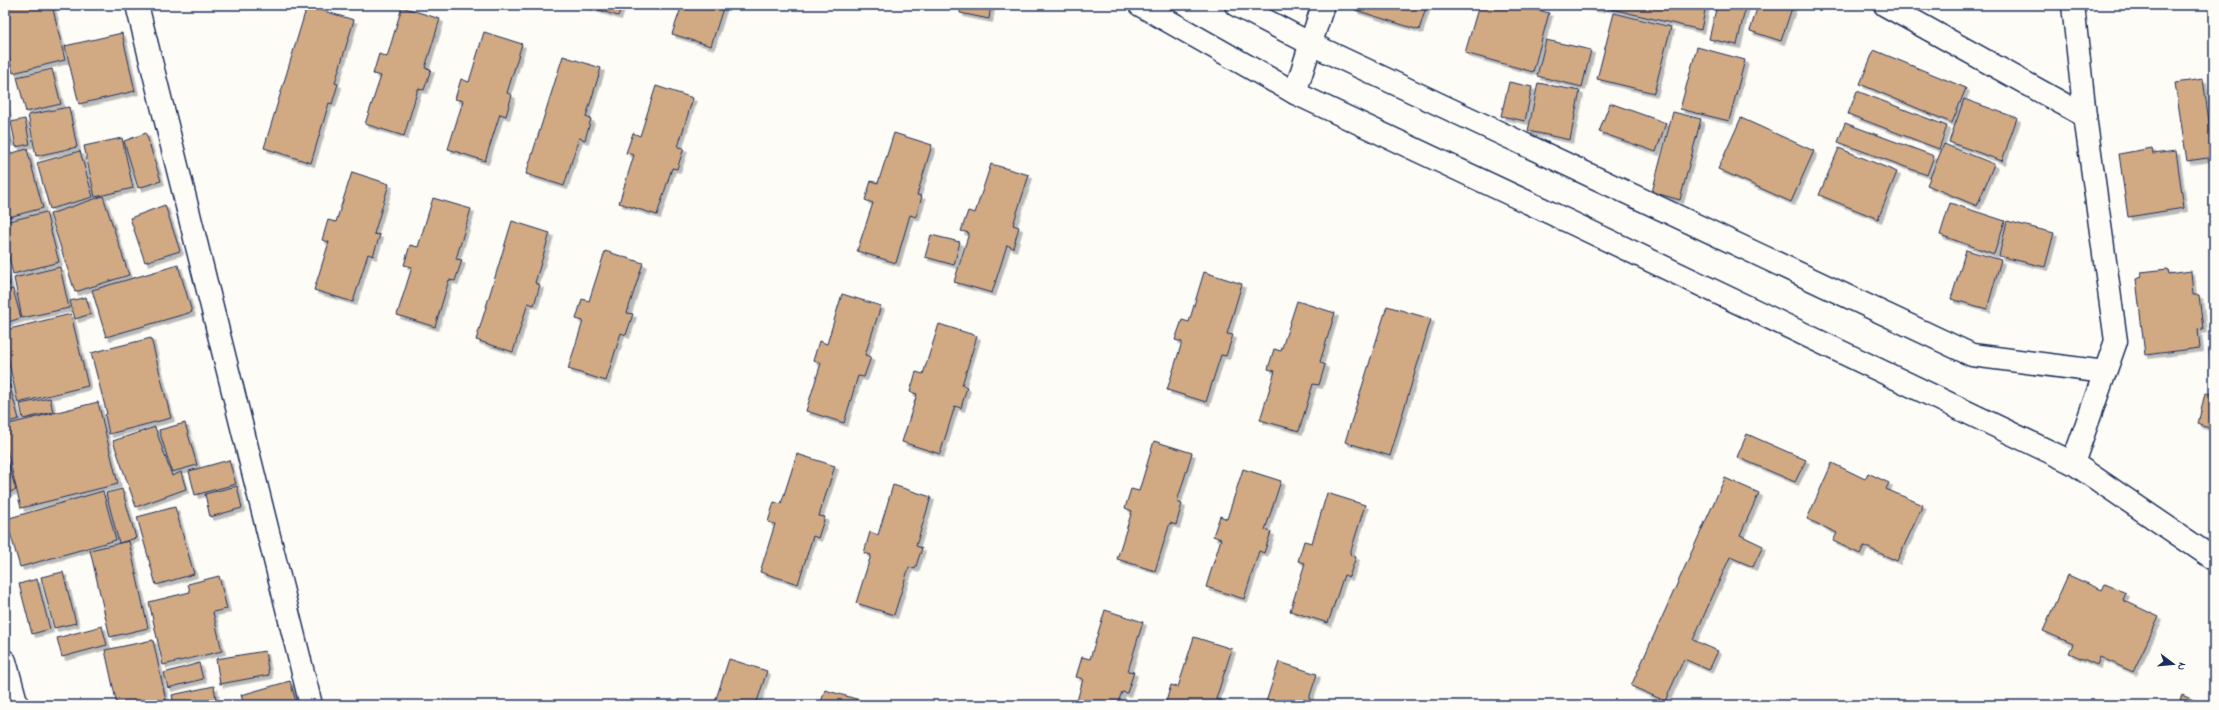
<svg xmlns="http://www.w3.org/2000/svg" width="2219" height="710" viewBox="0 0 2219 710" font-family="'Indie Flower',sans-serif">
<defs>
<filter id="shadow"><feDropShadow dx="3.5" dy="3.5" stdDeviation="0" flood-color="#0004"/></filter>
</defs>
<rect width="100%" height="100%" fill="#fdfcf7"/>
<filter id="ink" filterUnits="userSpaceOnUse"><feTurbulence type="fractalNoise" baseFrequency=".025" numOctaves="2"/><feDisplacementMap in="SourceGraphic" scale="8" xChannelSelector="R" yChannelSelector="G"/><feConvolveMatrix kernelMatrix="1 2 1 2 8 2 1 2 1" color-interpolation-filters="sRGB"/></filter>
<g filter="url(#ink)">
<!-- building -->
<g fill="#d1a982" stroke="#1b2f5e" filter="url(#shadow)">
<polygon points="5,5 52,5 65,60 13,73 5,42"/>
<polygon points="583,5 622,5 618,16"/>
<polygon points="682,5 724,5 711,46 672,34"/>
<polygon points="961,5 991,5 989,19 960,13"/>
<polygon points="1356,5 1427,5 1419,30 1355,10"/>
<polygon points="1479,5 1521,5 1549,13 1533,72 1465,53"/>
<polygon points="1575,5 1601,5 1600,9"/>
<polygon points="1604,5 1706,5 1701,30 1603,7"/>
<polygon points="1717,5 1746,5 1737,45 1709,39"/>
<polygon points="1758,5 1793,5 1781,41 1750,31"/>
<polygon points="307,6 354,20 335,83 338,84 332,104 329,103 311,163 264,148"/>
<polygon points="402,7 440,19 425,68 431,69 424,90 418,89 404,136 365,124 381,76 373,74 379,54 387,57"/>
<polygon points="1614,13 1671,27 1654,93 1597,79"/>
<polygon points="484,32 522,44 507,93 512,95 506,116 500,114 485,161 448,149 463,101 455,99 461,79 469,82"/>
<polygon points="122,33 135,91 79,104 65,46"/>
<polygon points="1546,40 1591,50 1582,87 1537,76"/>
<polygon points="1697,47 1745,60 1729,121 1680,109"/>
<polygon points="1874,50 1966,88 1952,123 1860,84"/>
<polygon points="563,56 601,68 586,117 591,119 585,140 579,138 564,186 526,174"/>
<polygon points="52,69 61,104 26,112 17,77"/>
<polygon points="2203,79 2214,157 2187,161 2175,83"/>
<polygon points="1509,82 1532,87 1525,121 1501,116"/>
<polygon points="1538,83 1580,91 1570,140 1528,131"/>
<polygon points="656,86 693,98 678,147 684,148 677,169 672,168 657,215 619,203 634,155 626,153 633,133 640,136"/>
<polygon points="1857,91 1947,126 1939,149 1848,114"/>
<polygon points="1964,99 2017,118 2002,161 1949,142"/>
<polygon points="5,101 9,119 5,120"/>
<polygon points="1610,103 1666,123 1656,152 1599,132"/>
<polygon points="69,107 77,147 36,156 28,115"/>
<polygon points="1673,112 1701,119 1680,200 1652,192"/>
<polygon points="1741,118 1814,151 1791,202 1718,169"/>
<polygon points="25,119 30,144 16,147 11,122"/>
<polygon points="5,123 11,142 5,143"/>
<polygon points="1845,123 1934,156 1927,175 1838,142"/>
<polygon points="146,133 161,181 138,188 124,141"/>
<polygon points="894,133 932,145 917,195 922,196 916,217 910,215 896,263 857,251 873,203 865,200 871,181 878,183"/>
<polygon points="122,138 133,188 95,197 84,146"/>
<polygon points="1944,144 1994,164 1977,206 1927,185"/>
<polygon points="1839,148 1897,172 1878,219 1819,195"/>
<polygon points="2152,148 2153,154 2176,151 2184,208 2128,217 2119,154"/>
<polygon points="27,149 43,208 5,218 5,155"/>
<polygon points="80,151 93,197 50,209 37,163"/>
<polygon points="991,164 1029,175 1013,225 1019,227 1013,248 1007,245 992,293 954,282 969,233 961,231 968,211 975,213"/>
<polygon points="352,172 389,184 374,234 380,235 373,256 368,254 353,302 314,290 329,242 322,240 328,220 336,222"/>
<polygon points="103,196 129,275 75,292 50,214"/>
<polygon points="433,198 471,209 456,259 462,260 455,281 449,280 435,327 397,315 412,267 404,265 410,245 418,247"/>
<polygon points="1950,203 2005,221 1994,254 1940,235"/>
<polygon points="165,205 180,251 145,262 130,218"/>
<polygon points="46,212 59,262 13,274 5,242 5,222"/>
<polygon points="512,221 550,233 535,283 540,285 534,305 528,303 513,352 476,340"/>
<polygon points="2007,221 2054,233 2045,267 1999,256"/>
<polygon points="931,235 960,242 954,265 925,257"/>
<polygon points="1966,250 2001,260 1987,309 1951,299"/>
<polygon points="605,251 643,263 627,313 633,314 626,335 621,333 606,381 568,369 583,321 576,319 582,299 589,301"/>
<polygon points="5,265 10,285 5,286"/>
<polygon points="178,265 192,312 106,337 92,290"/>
<polygon points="60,267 69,308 22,318 14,278"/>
<polygon points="2168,269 2169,274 2191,271 2193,295 2199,295 2203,329 2198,330 2200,348 2145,355 2136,279 2142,277 2141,272"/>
<polygon points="1204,272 1242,284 1227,334 1233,335 1226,356 1221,355 1206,402 1167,390 1182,342 1175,340 1182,320 1189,322"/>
<polygon points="13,289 21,318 5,323 5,291"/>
<polygon points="842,294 881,306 865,355 871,357 864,377 858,376 844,423 806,411 821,363 813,361 819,341 827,344"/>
<polygon points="86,297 91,314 75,319 70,301"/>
<polygon points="1297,301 1335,313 1320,362 1325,365 1319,385 1313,384 1299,431 1260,420 1275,371 1268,369 1274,349 1281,351"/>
<polygon points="1387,306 1431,319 1390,456 1345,442"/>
<polygon points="71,314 88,386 18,403 5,346 5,330"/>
<polygon points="939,324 977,336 962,385 967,387 961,408 955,406 940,454 902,442 917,394 910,392 916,372 923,374"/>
<polygon points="151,338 171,418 109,434 105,415 107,414 91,353"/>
<polygon points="2214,349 2214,386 2209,350"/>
<polygon points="5,369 19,419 5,423"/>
<polygon points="2205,393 2214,394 2214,430 2198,424"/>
<polygon points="50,398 53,412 23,419 20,404"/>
<polygon points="98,402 118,484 21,508 5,442 5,425"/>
<polygon points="185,423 197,465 172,472 159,430"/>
<polygon points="155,427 172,476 181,472 186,489 136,507 113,441"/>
<polygon points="1747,434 1806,460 1795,482 1737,457"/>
<polygon points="1154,441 1192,453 1177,502 1182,504 1176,525 1170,523 1155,571 1117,559 1132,511 1125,508 1131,489 1139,491"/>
<polygon points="5,453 16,490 5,493"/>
<polygon points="797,454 835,466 819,516 825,517 818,538 813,536 798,584 760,572 775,524 768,522 774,502 781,504"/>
<polygon points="229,460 236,484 195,495 189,471"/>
<polygon points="1832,463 1865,479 1868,473 1889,483 1886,489 1923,505 1897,561 1864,546 1860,554 1833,541 1837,533 1807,519"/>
<polygon points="1243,469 1281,481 1265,530 1271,532 1264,553 1259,551 1244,599 1206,587 1221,539 1213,536 1220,516 1227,519"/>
<polygon points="1725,478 1759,493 1740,535 1763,546 1753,567 1730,557 1693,640 1718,651 1709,670 1684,659 1665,701 1631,686"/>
<polygon points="893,485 931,497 916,546 922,548 915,569 909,567 894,615 856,603 871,555 864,553 870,532 878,535"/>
<polygon points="237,486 242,508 210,517 205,494"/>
<polygon points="122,489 136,538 119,543 106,493"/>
<polygon points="103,491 116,540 20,567 6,519"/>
<polygon points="1327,493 1365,505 1350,554 1356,557 1349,577 1344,575 1328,623 1290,611 1305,563 1298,561 1304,541 1312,543"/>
<polygon points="175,507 194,574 156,585 137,517"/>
<polygon points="129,541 148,628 110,637 90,550"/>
<polygon points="63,572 76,623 54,628 41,577"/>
<polygon points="2068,575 2102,590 2105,584 2126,593 2123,600 2159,617 2133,672 2100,657 2097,665 2069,653 2073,644 2043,631"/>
<polygon points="219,576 227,609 213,612 222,651 163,665 149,602 190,592 188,584"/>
<polygon points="37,579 50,629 32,634 19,584"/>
<polygon points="1105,610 1143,622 1128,671 1134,672 1127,693 1122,692 1117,705 1076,705 1083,679 1076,677 1082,657 1090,659"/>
<polygon points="102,626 107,645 62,657 57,638"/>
<polygon points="1194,637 1232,649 1216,699 1222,700 1221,705 1165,705 1171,685 1178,687"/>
<polygon points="153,640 167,705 117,705 105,650"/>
<polygon points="265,651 269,675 220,684 216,659"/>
<polygon points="729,659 767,671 756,705 714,705"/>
<polygon points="1279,662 1317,674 1307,705 1265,705"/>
<polygon points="199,663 203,679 168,688 164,673"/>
<polygon points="290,681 297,705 244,705 241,695"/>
<polygon points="214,686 217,705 174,705 172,695"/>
<polygon points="825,690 863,701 862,705 820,705"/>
<polygon points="2182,695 2205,705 2178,705"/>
</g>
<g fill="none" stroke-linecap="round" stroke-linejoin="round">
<!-- minor casing -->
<g stroke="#1b2f5e" stroke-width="25">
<g id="minor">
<polyline points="137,5 311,705"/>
<polyline points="1236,5 1311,44 1972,355 2105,372"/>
<polyline points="1885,5 2085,116"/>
<polyline points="1295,93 1323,5"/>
<polyline points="2073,463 2116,341 2085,116 2073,5"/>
<polyline points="5,661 17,705"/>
</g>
</g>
<!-- secondary casing -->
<g stroke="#1b2f5e" stroke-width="25">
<polyline id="secondary" points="1140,5 1295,93 1574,224 2073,463 2214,559"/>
</g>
<!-- minor -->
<use href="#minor" stroke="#fdfcf7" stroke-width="22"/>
<!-- secondary -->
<use href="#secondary" stroke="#fdfcf7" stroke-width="22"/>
</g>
</g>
<!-- margin -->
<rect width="2219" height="710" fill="none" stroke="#fdfcf7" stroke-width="20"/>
<rect x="10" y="10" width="2199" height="690" fill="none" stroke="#1b2f5e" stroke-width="1.5" filter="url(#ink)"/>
<!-- north arrow -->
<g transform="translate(2173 664) rotate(106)" stroke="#fdfcf7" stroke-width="3" paint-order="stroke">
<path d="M0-3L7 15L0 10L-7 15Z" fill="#1b2f5e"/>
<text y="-6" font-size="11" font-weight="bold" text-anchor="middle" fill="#1b2f5e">N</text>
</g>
</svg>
